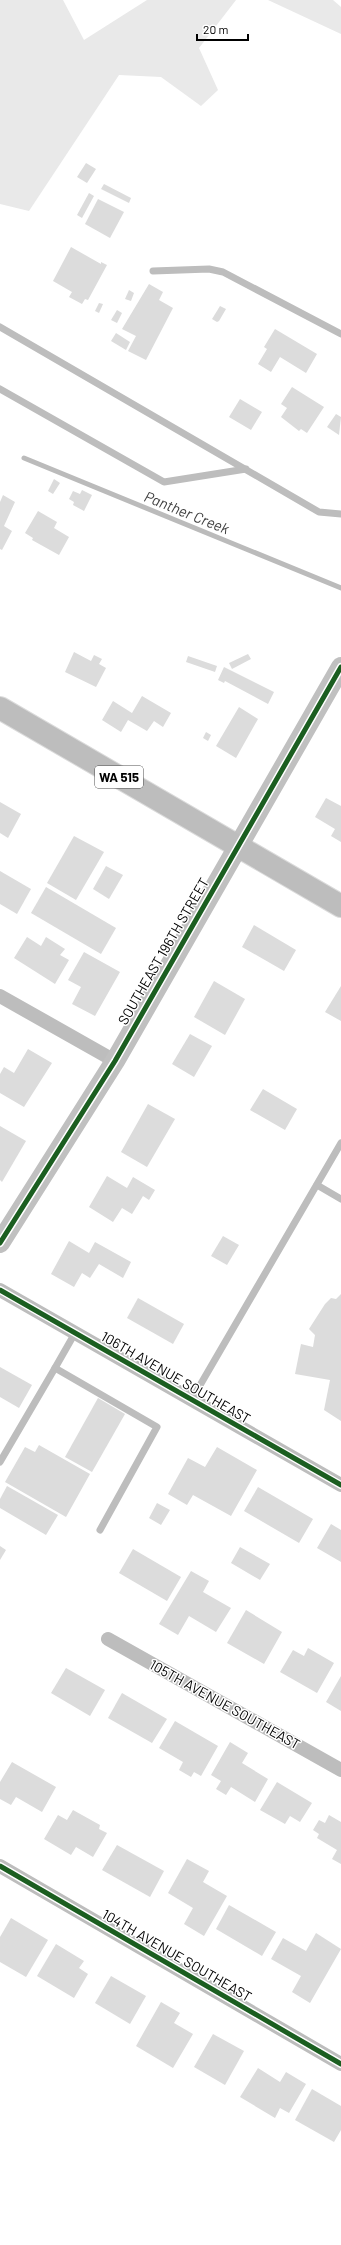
<svg xmlns="http://www.w3.org/2000/svg" width="341" height="2245" viewBox="0 0 341 2245" font-family="Barlow,sans-serif">
<rect width="100%" height="100%" fill="#fff"/>
<!-- green -->
<g fill="#e9e9e9">
<polygon points="0,0 63,0 84,40 147,0 236,0 199,48 218,90 201,106 161,77 119,75 29,211 0,204"/>
<polygon points="268,0 333,0 341,7 341,34"/>
</g>
<g fill="none" stroke-linecap="round" stroke-linejoin="round">
<!-- stream -->
<polyline stroke="#bbb" stroke-width="5" points="24,458 341,588"/>
</g>
<!-- building -->
<g fill="#dcdcdc">
<polygon points="86,163 96,169 87,183 77,177"/>
<polygon points="104,184 131,198 129,203 101,189"/>
<polygon points="89,193 94,196 82,218 77,215"/>
<polygon points="98,199 124,212 110,238 85,224"/>
<polygon points="71,247 101,264 101,262 107,265 88,300 85,299 82,304 69,297 72,292 53,281"/>
<polygon points="149,284 163,292 159,300 173,308 146,360 128,351 136,336 122,329"/>
<polygon points="129,290 134,293 131,301 125,299"/>
<polygon points="99,303 103,304 99,313 95,311"/>
<polygon points="220,306 226,309 219,321 217,322 212,319"/>
<polygon points="117,310 122,313 117,323 111,320"/>
<polygon points="275,329 317,354 306,373 280,357 271,372 258,364 267,349 264,347"/>
<polygon points="116,333 130,342 126,350 111,341"/>
<polygon points="292,387 324,407 307,433 301,429 299,431 281,417 287,408 281,404"/>
<polygon points="240,399 262,412 251,430 229,417"/>
<polygon points="336,414 341,417 339,435 327,427"/>
<polygon points="54,479 60,483 53,494 48,491"/>
<polygon points="82,490 92,495 84,511 73,505 74,502 69,499 73,491 80,494"/>
<polygon points="3,495 15,502 4,526 12,531 2,550 0,549 0,502"/>
<polygon points="38,511 57,522 54,528 69,537 59,555 32,540 33,538 25,533"/>
<polygon points="74,652 91,661 94,655 102,659 99,664 106,668 96,687 65,672"/>
<polygon points="248,654 251,659 232,669 229,663"/>
<polygon points="188,656 217,666 215,672 186,662"/>
<polygon points="224,667 274,692 268,704 225,681 224,683 218,680"/>
<polygon points="142,696 171,713 163,727 154,721 147,731 128,720 121,732 102,720 113,701 132,713"/>
<polygon points="239,707 258,719 236,758 216,746"/>
<polygon points="206,732 211,735 208,741 203,738"/>
<polygon points="326,798 341,806 341,842 331,836 335,829 315,817"/>
<polygon points="0,802 21,814 8,838 0,833"/>
<polygon points="74,836 104,852 76,900 47,883"/>
<polygon points="106,866 123,875 109,899 93,889"/>
<polygon points="0,871 31,889 17,914 0,904"/>
<polygon points="46,887 116,928 101,954 31,913"/>
<polygon points="254,925 296,950 284,971 242,947"/>
<polygon points="27,937 41,946 46,937 65,949 60,955 69,960 55,984 14,958"/>
<polygon points="84,952 120,972 95,1016 72,1004 81,987 68,980"/>
<polygon points="214,981 245,999 225,1035 194,1017"/>
<polygon points="341,986 341,1021 325,1012"/>
<polygon points="190,1034 212,1046 194,1077 172,1064"/>
<polygon points="28,1049 52,1063 24,1107 0,1093 0,1074 4,1067 14,1073"/>
<polygon points="263,1089 297,1109 285,1130 250,1110"/>
<polygon points="148,1104 175,1119 147,1167 121,1152"/>
<polygon points="0,1126 26,1141 2,1182 0,1180"/>
<polygon points="107,1176 127,1188 133,1177 155,1190 149,1200 143,1196 132,1214 122,1208 113,1222 89,1207"/>
<polygon points="223,1236 239,1245 227,1265 211,1256"/>
<polygon points="69,1241 89,1253 95,1242 131,1262 123,1278 99,1264 90,1278 82,1273 74,1287 51,1274"/>
<polygon points="341,1294 341,1421 324,1410 330,1380 295,1374 301,1344 313,1347 315,1335 309,1329 325,1304 331,1298 336,1299"/>
<polygon points="138,1298 184,1324 173,1344 127,1318"/>
<polygon points="0,1367 32,1385 19,1408 0,1397"/>
<polygon points="98,1398 125,1414 92,1472 65,1457"/>
<polygon points="39,1445 90,1474 66,1517 5,1482 25,1447 35,1452"/>
<polygon points="217,1447 257,1470 231,1516 193,1495 187,1505 168,1494 188,1458 205,1467"/>
<polygon points="7,1486 58,1515 46,1535 0,1508 0,1499"/>
<polygon points="258,1487 313,1519 299,1543 244,1511"/>
<polygon points="157,1503 170,1510 161,1525 149,1518"/>
<polygon points="331,1524 341,1530 341,1562 317,1548"/>
<polygon points="0,1546 6,1550 0,1560"/>
<polygon points="240,1547 270,1564 260,1580 231,1563"/>
<polygon points="133,1549 181,1577 167,1601 119,1573"/>
<polygon points="191,1571 209,1581 203,1592 231,1608 216,1632 189,1616 178,1635 159,1624"/>
<polygon points="246,1610 282,1632 264,1664 227,1643"/>
<polygon points="308,1648 334,1663 317,1693 280,1672 293,1650 304,1656"/>
<polygon points="66,1668 105,1690 90,1716 51,1693"/>
<polygon points="341,1676 341,1711 326,1702"/>
<polygon points="122,1693 167,1719 152,1743 108,1718"/>
<polygon points="175,1721 218,1746 201,1776 194,1772 191,1777 179,1770 183,1762 159,1748"/>
<polygon points="230,1742 248,1753 242,1763 268,1779 255,1802 231,1787 226,1795 216,1789 221,1781 211,1775"/>
<polygon points="12,1762 56,1787 42,1812 16,1797 11,1805 0,1799 0,1782"/>
<polygon points="277,1782 312,1803 300,1822 290,1816 285,1824 260,1810"/>
<polygon points="73,1810 100,1825 99,1829 107,1833 93,1857 76,1847 71,1855 44,1839 58,1815 67,1820"/>
<polygon points="329,1815 341,1822 341,1864 332,1859 337,1850 317,1838 319,1834 313,1830 319,1820 325,1823"/>
<polygon points="117,1845 164,1871 150,1897 102,1870"/>
<polygon points="187,1859 209,1871 203,1882 227,1896 204,1936 184,1924 193,1908 168,1893"/>
<polygon points="229,1905 276,1932 262,1956 216,1929"/>
<polygon points="11,1918 48,1940 26,1977 0,1962 0,1937"/>
<polygon points="316,1933 341,1949 310,2003 292,1992 301,1976 271,1959 283,1938 306,1951"/>
<polygon points="56,1944 84,1961 79,1968 88,1974 74,1998 37,1976"/>
<polygon points="111,1976 146,1996 130,2024 95,2003"/>
<polygon points="161,2002 180,2013 174,2023 193,2034 173,2068 136,2046"/>
<polygon points="213,2034 244,2051 225,2085 194,2067"/>
<polygon points="258,2068 280,2082 286,2072 306,2084 289,2113 280,2108 275,2118 240,2097"/>
<polygon points="312,2089 341,2106 341,2130 334,2142 295,2120"/>
</g>
<g fill="none" stroke-linecap="round" stroke-linejoin="round">
<!-- primary casing -->
<g stroke="#dbdbdb" stroke-width="24">
<polyline id="primary" points="0,708 341,906"/>
</g>
<!-- lane -->
<g stroke="#bdbdbd" stroke-width="7">
<polyline points="153,271 209,269 223,272 341,334"/>
<polyline points="0,327 319,512 341,514"/>
<polyline points="0,389 164,482 246,469"/>
<polyline points="317,1185 341,1199"/>
<polyline points="75,1333 55,1368 157,1427 100,1530"/>
<polyline points="192,1399 341,1143"/>
<polyline points="0,1462 55,1368"/>
</g>
<!-- street -->
<g stroke="#bdbdbd" stroke-width="14">
<polyline points="0,996 115,1061"/>
<polyline points="0,1290 341,1485"/>
<polyline points="108,1639 341,1770"/>
<polyline points="0,1866 341,2064"/>
</g>
<!-- secondary -->
<polyline stroke="#c0c0c0" stroke-width="20" points="0,1243 115,1061 341,667"/>
<!-- primary -->
<use href="#primary" stroke="#bdbdbd" stroke-width="22"/>
<!-- cycleway casing -->
<g stroke="#fff" stroke-width="8">
<g id="cycleway">
<polyline points="0,1243 115,1061 341,667"/>
<polyline points="0,1290 341,1485"/>
<polyline points="0,1866 341,2064"/>
</g>
</g>
<!-- cycleway -->
<use href="#cycleway" stroke="#1b5e20" stroke-width="5"/>
</g>
<g text-anchor="middle" dominant-baseline="central" stroke-width="3" stroke-linejoin="round" paint-order="stroke">
<!-- shield labels -->
<rect fill="#fff" stroke="#4c4c4c" stroke-width="1" x="95" y="766" width="48" height="22" rx="3"/>
<g font-size="13" font-weight="bold" fill="#000">
<text x="119" y="777">WA 515</text>
</g>
<!-- street labels -->
<g font-size="14" fill="#000" stroke="#fff">
<text transform="translate(163 951) rotate(-60)">SOUTHEAST 196TH STREET</text>
<text transform="translate(176 1377) rotate(30)">106TH AVENUE SOUTHEAST</text>
<text transform="translate(225 1704) rotate(29)">105TH AVENUE SOUTHEAST</text>
<text transform="translate(177 1955) rotate(30)">104TH AVENUE SOUTHEAST</text>
</g>
<!-- water labels -->
<g font-size="15" font-style="italic" fill="#3f3f3f" stroke="#fff">
<text transform="translate(187 512) rotate(22)">Panther Creek</text>
</g>
</g>
<!-- scale -->
<path d="M197 34v6h51v-6" fill="none" stroke="#000000" stroke-width="2"/>
<text x="203" y="34" font-size="12" fill="#000000" stroke="#ffffff" stroke-width="3" paint-order="stroke">20 m</text>
</svg>
